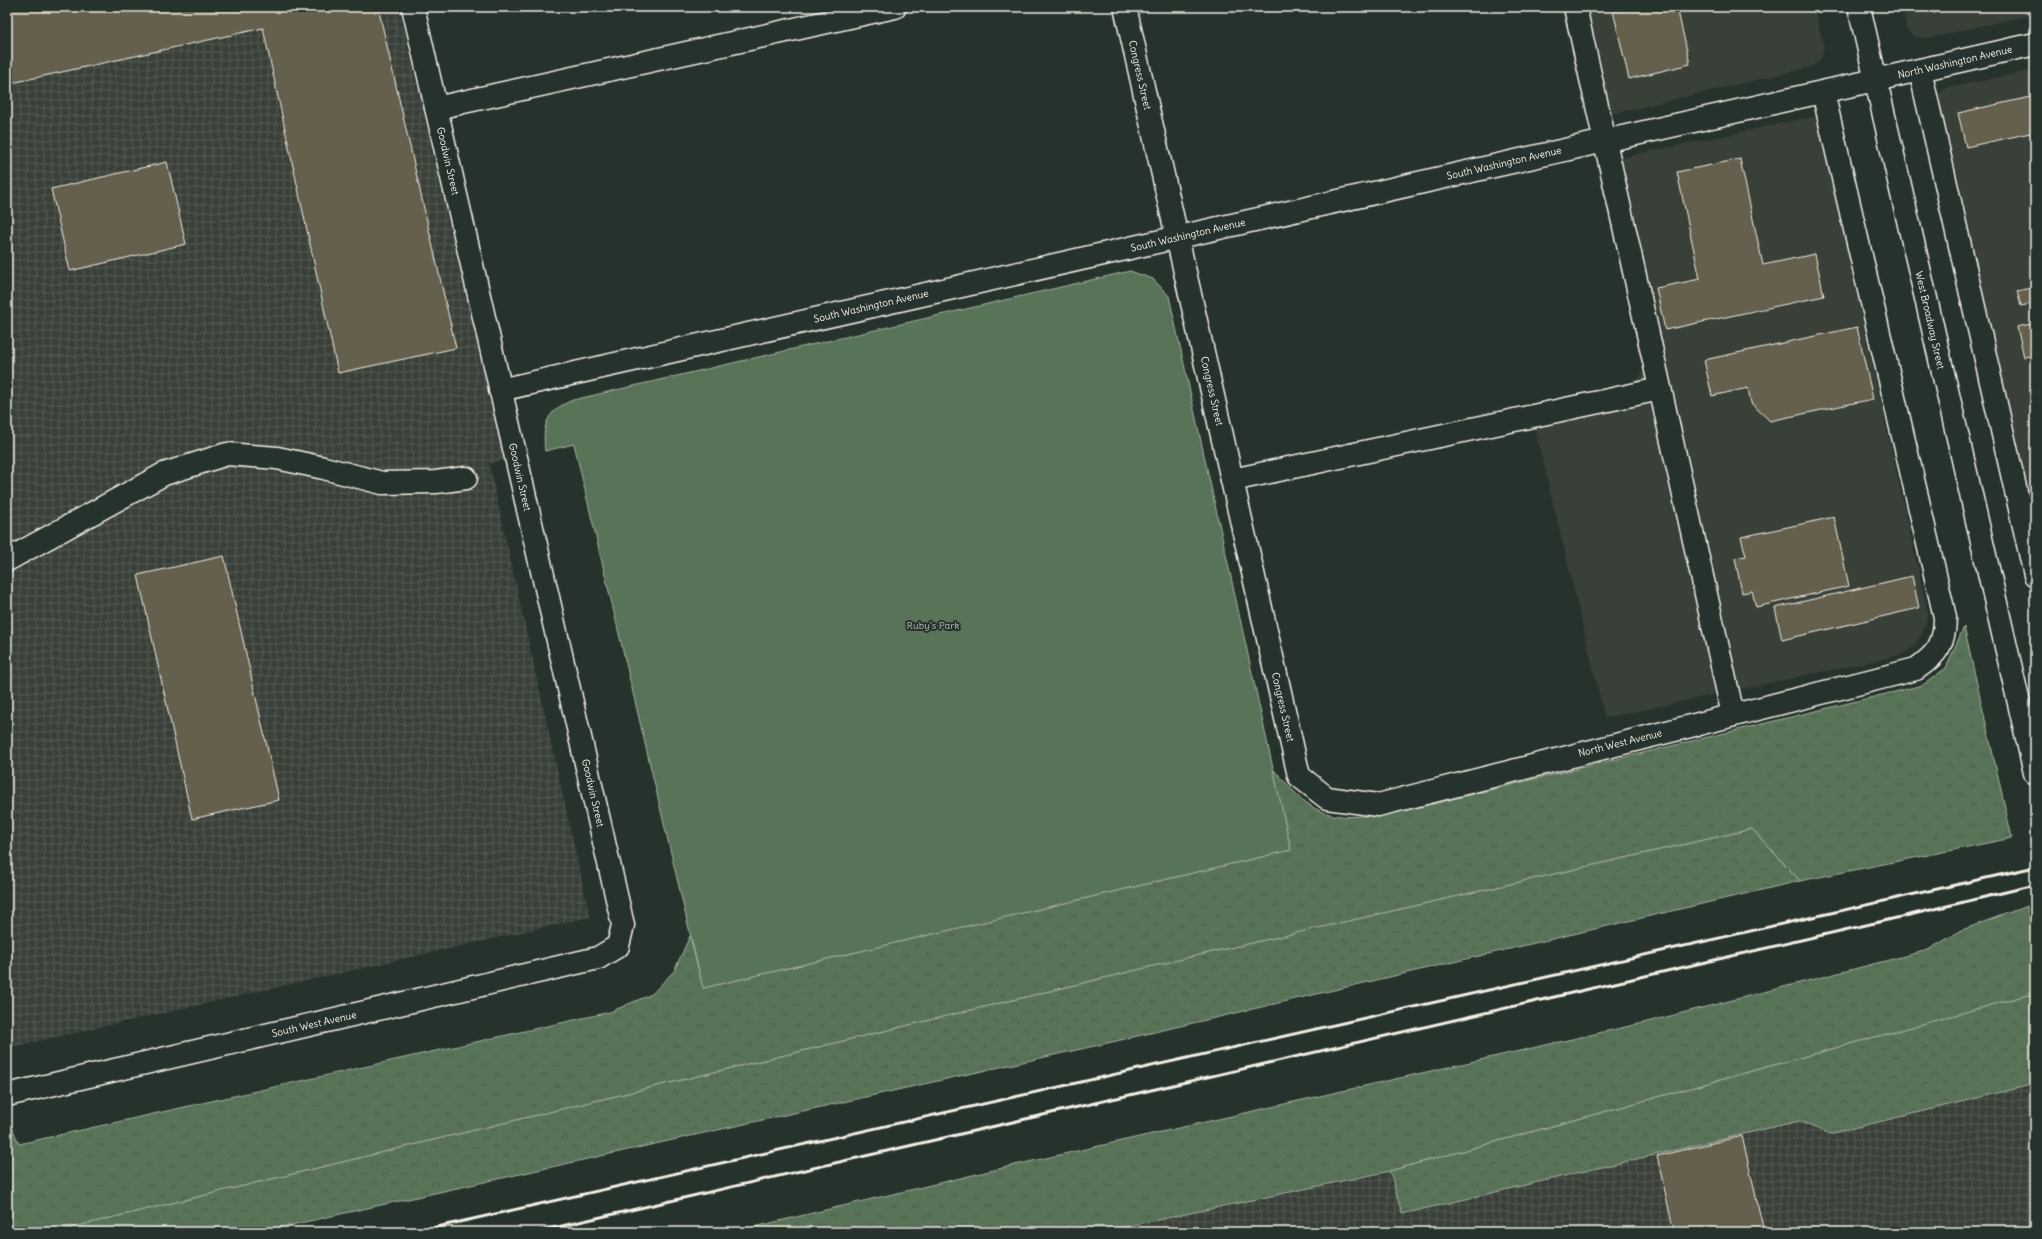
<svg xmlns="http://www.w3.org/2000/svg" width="2042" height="1239" viewBox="0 0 2042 1239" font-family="Delius,sans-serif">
<defs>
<pattern id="industrial-grid" width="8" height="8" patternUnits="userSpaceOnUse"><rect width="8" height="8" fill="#394037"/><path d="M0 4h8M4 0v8" fill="none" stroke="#565c54"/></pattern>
<pattern id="grass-tufts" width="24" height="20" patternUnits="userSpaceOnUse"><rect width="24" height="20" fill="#597358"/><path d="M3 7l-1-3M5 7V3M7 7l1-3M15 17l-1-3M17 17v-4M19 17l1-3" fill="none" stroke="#505b4e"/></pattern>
<pattern id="forest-crowns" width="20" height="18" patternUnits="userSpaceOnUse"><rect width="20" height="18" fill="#597358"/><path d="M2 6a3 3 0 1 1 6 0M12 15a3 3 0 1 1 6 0" fill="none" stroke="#505b4e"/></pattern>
</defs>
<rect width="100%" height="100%" fill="#26332d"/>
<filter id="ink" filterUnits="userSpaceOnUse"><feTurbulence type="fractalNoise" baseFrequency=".025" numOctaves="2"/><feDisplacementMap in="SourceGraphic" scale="8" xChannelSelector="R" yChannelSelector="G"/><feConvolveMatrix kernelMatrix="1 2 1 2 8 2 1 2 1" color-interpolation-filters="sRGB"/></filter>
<g filter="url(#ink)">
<!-- built -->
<g fill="#394037">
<polygon points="1561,7 1814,7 1824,47 1821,59 1811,67 1587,120"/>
<polygon points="1902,7 2035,7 2035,14 1928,38 1915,37 1907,30"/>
<polygon points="2035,70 2035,521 1938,95 1947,88"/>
<polygon points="1817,116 1928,613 1923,632 1913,647 1901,655 1605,718 1529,404 1632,383 1644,373 1596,163"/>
</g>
<!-- industrial -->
<g fill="url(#industrial-grid)">
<polygon points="7,7 399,7 504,459 489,464 590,917 7,1048"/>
<polygon points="2035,1084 2035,1232 1100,1232 1390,1171 1402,1213 1799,1121 1829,1134"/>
</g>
<!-- grass -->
<g fill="url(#grass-tufts)" stroke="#a6b2a0">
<path d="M1964,627L2012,838L1800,881L1752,829L1191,957L53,1232H7V1115L19,1144L610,1012L652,994L674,971L690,936L703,988L1291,850L1273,769C1285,781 1297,797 1311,806C1335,823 1372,815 1399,812L1923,685L1946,668Z"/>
<polygon points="2027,906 2035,947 2035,993 1390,1171 1100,1232 733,1232 1015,1165 1643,1023 1928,950 1962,930"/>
</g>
<!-- forest -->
<g fill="url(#forest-crowns)" stroke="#a6b2a0">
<polygon points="1752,829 1800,881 1099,1045 260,1232 53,1232 1191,957"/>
<polygon points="2035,993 2035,1084 1829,1134 1799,1121 1402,1214 1390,1171"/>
</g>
<!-- park -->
<path fill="#597358" stroke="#a6b2a0" d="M1130,271L1153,279L1169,296L1291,850L703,988L574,444L545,451C542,424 547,410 573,400Z"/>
<!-- building -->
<g fill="#65604e" stroke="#f4f1e8">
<polygon points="7,7 378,7 456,348 338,373 263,28 7,84"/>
<polygon points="1631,7 1677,7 1690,64 1629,79 1613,11"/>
<polygon points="1932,7 1962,7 1933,13"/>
<polygon points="2035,96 2035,132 1966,147 1958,113"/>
<polygon points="1740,159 1763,265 1815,254 1824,296 1665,330 1656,288 1700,279 1677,172"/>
<polygon points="167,162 186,244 70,271 51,189"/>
<polygon points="2035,287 2035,319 2033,319 2030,304 2021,306 2017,291"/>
<polygon points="2035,323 2035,355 2024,357 2017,327"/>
<polygon points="1857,327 1873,399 1770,421 1751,403 1748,388 1712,396 1704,360"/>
<polygon points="2031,399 2035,399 2035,416"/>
<polygon points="1834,517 1849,586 1756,607 1752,591 1742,593 1735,558 1746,556 1741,537"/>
<polygon points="224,556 279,800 192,819 138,575"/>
<polygon points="1912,576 1919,608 1782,640 1775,608"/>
<polygon points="1742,1136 1764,1232 1674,1232 1657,1156"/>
</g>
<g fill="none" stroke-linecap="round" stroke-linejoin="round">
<!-- minor casing -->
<g stroke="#f4f1e8" stroke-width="25">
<g id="minor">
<path d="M1125,7L1299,776L1327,798L1378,805L1916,669C1938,654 1945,643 1945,617L1823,92"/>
<polyline points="1575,7 1733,715"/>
<polyline points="1920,70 2035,575"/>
<polyline points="436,108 895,7"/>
<polyline points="500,390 2035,44"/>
<polyline points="1232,480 1660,389"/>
<polyline points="7,560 164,474 227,454 277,458 324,468 382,483 436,482 466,478"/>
<polyline points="7,1095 598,958 618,946 623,925 413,7"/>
</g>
</g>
<!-- major casing -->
<g stroke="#f4f1e8" stroke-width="25">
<polyline id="major" points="1859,7 2035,773"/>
</g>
<!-- minor -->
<use href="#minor" stroke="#26332d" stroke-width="22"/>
<!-- major -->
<use href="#major" stroke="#26332d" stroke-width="22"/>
<!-- rail -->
<g stroke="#f4f1e8" stroke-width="3">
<polyline points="415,1232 2035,867"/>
<polyline points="536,1232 1918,913 2035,885"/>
</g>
</g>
</g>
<g text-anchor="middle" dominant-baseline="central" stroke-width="4" stroke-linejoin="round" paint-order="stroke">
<!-- street labels -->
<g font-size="10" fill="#f4f1e8" stroke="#26332d">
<text transform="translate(1955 62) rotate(-13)">North Washington Avenue</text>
<text transform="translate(1140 75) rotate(77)">Congress Street</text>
<text transform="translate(448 161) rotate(77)">Goodwin Street</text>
<text transform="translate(1504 163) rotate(-13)">South Washington Avenue</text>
<text transform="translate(1188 235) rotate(-13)">South Washington Avenue</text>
<text transform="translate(871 306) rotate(-13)">South Washington Avenue</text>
<text transform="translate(1930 320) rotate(77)">West Broadway Street</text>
<text transform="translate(1212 391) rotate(77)">Congress Street</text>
<text transform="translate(520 477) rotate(77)">Goodwin Street</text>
<text transform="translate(1283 707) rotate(77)">Congress Street</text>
<text transform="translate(1620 743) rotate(-14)">North West Avenue</text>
<text transform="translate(593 793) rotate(77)">Goodwin Street</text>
<text transform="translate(314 1024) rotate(-13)">South West Avenue</text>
</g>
<!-- park labels -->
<g font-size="10" fill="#b6bfae" stroke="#26332d">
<text x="933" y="625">Ruby's Park</text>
</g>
</g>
<!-- margin -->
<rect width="2042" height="1239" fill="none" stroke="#26332d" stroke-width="24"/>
<rect x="12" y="12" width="2018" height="1215" fill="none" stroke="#f4f1e8" stroke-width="1.5" filter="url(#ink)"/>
</svg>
